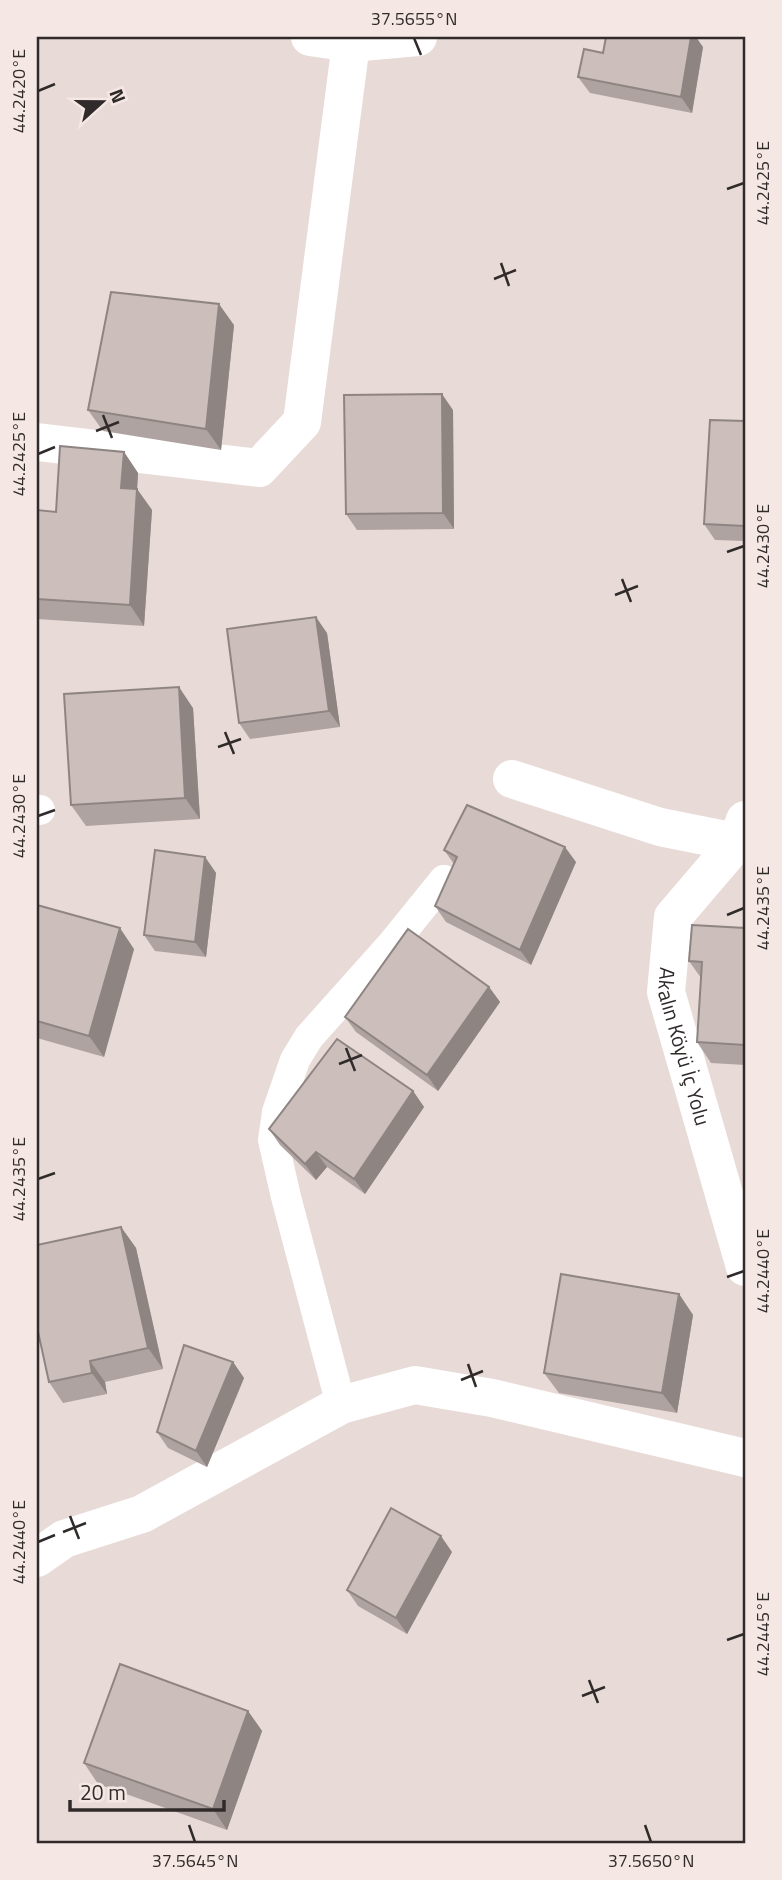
<svg xmlns="http://www.w3.org/2000/svg" width="782" height="1880" viewBox="0 0 782 1880" font-family="'Titillium Web',sans-serif">
<rect width="100%" height="100%" fill="#e8dbd7"/>
<g fill="none" stroke-linecap="round" stroke-linejoin="round">
<!-- service -->
<g stroke="#fff" stroke-width="30">
<polyline points="37,810 40,810"/>
<polyline points="341,1405 286,1197 273,1140 277,1112 295,1060 309,1037 393,943 444,880"/>
</g>
<!-- minor -->
<g stroke="#fff" stroke-width="38">
<polyline points="310,37 351,43 418,37"/>
<polyline points="37,442 259,468 302,422 351,43 355,37"/>
<polyline points="512,779 660,827 745,844"/>
<path id="s1" d="M745,820L737,842L673,917L666,992L745,1267"/>
<polyline points="37,1558 64,1539 142,1514 341,1405 415,1385 492,1398 745,1458"/>
</g>
</g>
<!-- wall -->
<g fill="#afa3a1">
<polygon points="703,47 692,113 590,93 578,77 603,53"/>
<polygon points="234,325 221,450 103,431 88,410"/>
<polygon points="453,410 454,529 357,530 346,514"/>
<polygon points="745,421 745,541 715,540 704,524"/>
<polygon points="124,452 138,473 137,489 152,510 144,626 37,619 37,510 56,512"/>
<polygon points="327,633 340,727 250,739 239,723"/>
<polygon points="193,708 200,819 86,826 71,805"/>
<polygon points="444,850 576,862 531,965 446,922 435,906 454,864"/>
<polygon points="205,857 216,873 206,957 155,951 144,935"/>
<polygon points="37,905 134,949 104,1057 37,1038"/>
<polygon points="745,928 745,1065 711,1063 697,1042 701,978 689,961"/>
<polygon points="489,987 500,1002 438,1091 356,1032 345,1017"/>
<polygon points="413,1091 424,1107 365,1194 327,1167 316,1180 280,1145 269,1129"/>
<polygon points="121,1227 136,1248 163,1369 105,1382 107,1394 63,1403 49,1382"/>
<polygon points="679,1294 693,1315 677,1413 559,1393 544,1373"/>
<polygon points="233,1362 244,1378 207,1467 168,1448 157,1432"/>
<polygon points="452,1552 407,1634 358,1606 347,1590"/>
<polygon points="248,1711 262,1731 227,1830 98,1784 84,1763"/>
</g>
<!-- shaded-wall -->
<g fill="#8e8583">
<polygon points="691,37 696,37 703,47 692,113 681,97"/>
<polygon points="219,304 234,325 221,450 206,429"/>
<polygon points="442,394 453,410 454,529 443,513"/>
<polygon points="124,452 138,473 136,509 121,488"/>
<polygon points="137,489 152,510 144,626 130,605"/>
<polygon points="316,617 327,633 340,727 329,711"/>
<polygon points="179,687 193,708 200,819 185,798"/>
<polygon points="565,847 576,862 531,965 520,950"/>
<polygon points="205,857 216,873 206,957 195,942"/>
<polygon points="120,928 134,949 104,1057 89,1036"/>
<polygon points="489,987 500,1002 438,1091 427,1075"/>
<polygon points="413,1091 424,1107 365,1194 354,1179"/>
<polygon points="316,1152 327,1167 316,1180 305,1164"/>
<polygon points="121,1227 136,1248 163,1369 148,1348"/>
<polygon points="679,1294 693,1315 677,1413 662,1393"/>
<polygon points="90,1361 105,1382 107,1394 92,1373"/>
<polygon points="233,1362 244,1378 207,1467 196,1451"/>
<polygon points="441,1536 452,1552 407,1634 396,1618"/>
<polygon points="248,1711 262,1731 227,1830 213,1809"/>
</g>
<!-- building -->
<g fill="#cbbebb" stroke="#8e8583" stroke-width="2">
<polygon points="606,37 691,37 681,97 578,77 584,49 603,53"/>
<polygon points="111,292 219,304 206,429 88,410"/>
<polygon points="442,394 443,513 346,514 344,395"/>
<polygon points="710,420 745,421 745,526 704,524"/>
<polygon points="60,446 124,452 121,488 137,489 130,605 37,599 37,510 56,512"/>
<polygon points="316,617 329,711 239,723 227,629"/>
<polygon points="179,687 185,798 71,805 64,694"/>
<polygon points="467,805 565,847 520,950 435,906 457,857 444,850"/>
<polygon points="155,850 205,857 195,942 144,935"/>
<polygon points="37,905 120,928 89,1036 37,1021"/>
<polygon points="692,925 745,928 745,1045 697,1042 702,962 689,961"/>
<polygon points="408,929 489,987 427,1075 345,1017"/>
<polygon points="337,1039 413,1091 354,1179 316,1152 305,1164 269,1129"/>
<polygon points="121,1227 148,1348 90,1361 92,1373 49,1382 37,1327 37,1245"/>
<polygon points="561,1274 679,1294 662,1393 544,1373"/>
<polygon points="184,1345 233,1362 196,1451 157,1432"/>
<polygon points="391,1508 441,1536 396,1618 347,1590"/>
<polygon points="120,1664 248,1711 213,1809 84,1763"/>
</g>
<!-- ticks -->
<path fill="none" stroke="#302b2a" stroke-width="2.5" d="M414,38L421,55M38,91L55,84M727,189L744,183M501,263L509,286M494,279L516,270M103,415L112,438M96,431L119,422M38,454L55,447M727,552L744,546M622,579L631,602M615,595L638,586M225,732L234,754M218,747L241,739M38,816L55,810M727,915L744,908M346,1048L355,1071M339,1064L362,1055M38,1179L55,1173M727,1277L744,1271M468,1364L476,1387M461,1380L483,1371M70,1516L79,1539M63,1532L86,1523M38,1542L55,1535M727,1640L744,1634M589,1680L598,1703M582,1696L605,1687M189,1825L195,1842M645,1825L651,1842"/>
<g text-anchor="middle" dominant-baseline="central" stroke-width="5" stroke-linejoin="round" paint-order="stroke">
<!-- street labels -->
<g font-size="21" fill="#302b2a" stroke="#f5e8e4">
<text stroke="none"><textPath href="#s1" startOffset="254">Akalın Köyü İç Yolu</textPath></text>
</g>
</g>
<!-- border -->
<rect width="782" height="1880" fill="none" stroke="#f5e8e4" stroke-width="77"/>
<!-- north arrow -->
<g transform="translate(102 102) rotate(69)" stroke="#f5e8e4" stroke-width="5" paint-order="stroke">
<path d="M0-5L12 26L0 18L-12 26Z" fill="#302b2a"/>
<text y="-10" font-size="19" font-weight="bold" text-anchor="middle" fill="#302b2a">N</text>
</g>
<!-- scale -->
<path d="M70 1800v10h154v-10" fill="none" stroke="#302b2a" stroke-width="3.5"/>
<text x="80" y="1800" font-size="21" fill="#302b2a" stroke="#f5e8e4" stroke-width="5" paint-order="stroke">20 m</text>
<rect x="38" y="38" width="706" height="1804" fill="none" stroke="#302b2a" stroke-width="2.5"/>
<g font-size="18" text-anchor="middle" fill="#302b2a">
<text x="414" y="25">37.5655°N</text>
<text transform="translate(19 91) rotate(-90)" y="6">44.2420°E</text>
<text transform="translate(763 183) rotate(-90)" y="6">44.2425°E</text>
<text transform="translate(19 454) rotate(-90)" y="6">44.2425°E</text>
<text transform="translate(763 546) rotate(-90)" y="6">44.2430°E</text>
<text transform="translate(19 816) rotate(-90)" y="6">44.2430°E</text>
<text transform="translate(763 908) rotate(-90)" y="6">44.2435°E</text>
<text transform="translate(19 1179) rotate(-90)" y="6">44.2435°E</text>
<text transform="translate(763 1271) rotate(-90)" y="6">44.2440°E</text>
<text transform="translate(19 1542) rotate(-90)" y="6">44.2440°E</text>
<text transform="translate(763 1634) rotate(-90)" y="6">44.2445°E</text>
<text x="195" y="1867">37.5645°N</text>
<text x="651" y="1867">37.5650°N</text>
</g>
</svg>
